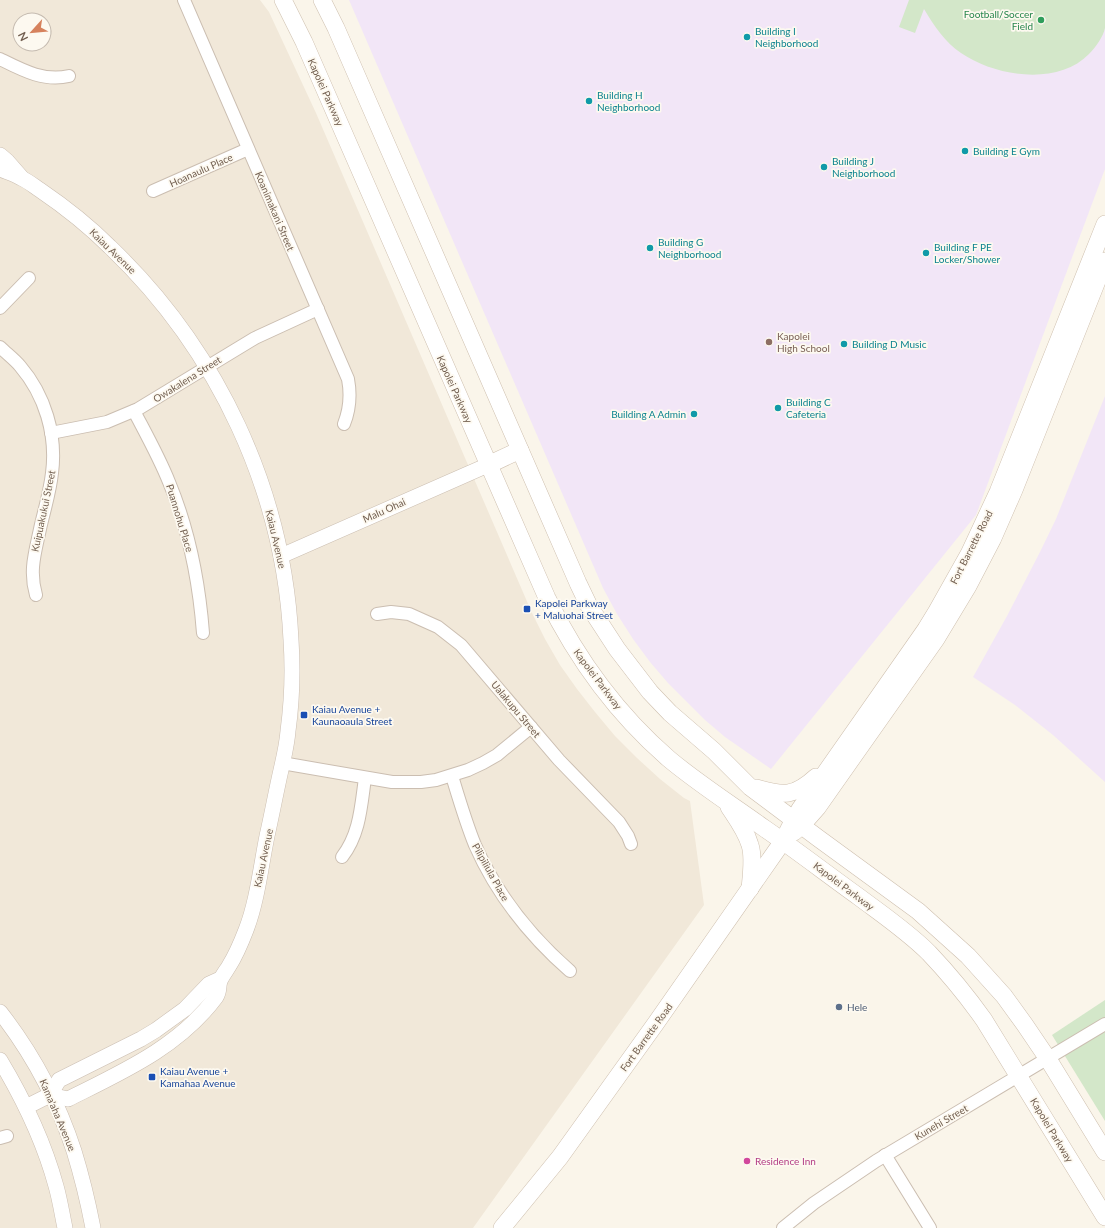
<svg xmlns="http://www.w3.org/2000/svg" width="1105" height="1228" viewBox="0 0 1105 1228" font-family="Lato,sans-serif">
<rect width="100%" height="100%" fill="#faf5ea"/>
<!-- residential -->
<path fill="#f1e8d9" fill-rule="evenodd" d="M0,0H260L269,12L316,113L532,613L545,639L560,665L577,689L595,712L615,736L637,758L660,779L684,798L690,801L704,905L473,1228H0ZM20,20H44V44H20Z"/>
<!-- education -->
<g fill="#f2e6f7">
<polygon points="349,0 1105,0 1105,169 976,515 771,769 725,737 705,720 668,683 650,662 633,639 617,614 603,588"/>
<polygon points="1105,396 1105,782 1053,735 1015,705 973,677 1007,616 1040,552 1056,519"/>
</g>
<!-- green -->
<g fill="#d3e7c9">
<path d="M909,0H1105C1105,9 1105,19 1105,28C1103,37 1096,47 1089,54C1058,86 996,77 961,53C945,42 934,26 924,9L915,33L899,27Z"/>
<polygon points="1105,1000 1105,1121 1052,1035"/>
</g>
<g fill="none" stroke-linecap="round" stroke-linejoin="round">
<!-- minor casing -->
<g stroke="#cbbeb1" stroke-width="14">
<g id="minor">
<path d="M184,0L348,379C351,395 350,409 344,424"/>
<path d="M0,59C22,70 44,82 69,76"/>
<polyline points="153,191 248,149"/>
<polyline points="0,308 29,278"/>
<path d="M0,347C6,353 14,359 20,366C45,395 57,435 52,473C50,492 44,511 40,529C35,553 29,571 36,595"/>
<path d="M134,411C146,434 159,457 169,482C189,530 199,581 203,633"/>
<polyline points="51,433 107,422 138,409 255,338 318,309"/>
<polyline points="377,614 391,612 409,614 438,627 461,645 559,760 619,822 628,836 631,844"/>
<polyline points="282,763 392,782 421,782 436,780 468,770 483,763 497,755 531,727"/>
<path d="M452,776C459,799 466,823 475,845C497,895 530,936 570,971"/>
<path d="M342,857C360,834 361,806 365,778"/>
<polyline points="0,1138 7,1136"/>
<polyline points="885,1155 930,1228"/>
<polyline points="783,1228 814,1203 876,1161 1105,1024"/>
</g>
</g>
<!-- tertiary casing -->
<g stroke="#cbbeb1" stroke-width="16">
<g id="tertiary">
<polyline points="0,155 7,161 21,177"/>
<path d="M0,169C7,172 14,174 21,178C28,181 34,186 40,190C65,207 89,226 110,247C218,350 284,491 291,640C293,670 292,701 288,731C287,744 284,757 281,770C276,792 272,814 267,836C261,866 257,902 246,930C241,943 236,955 229,966C226,971 222,976 220,981C218,987 220,991 216,997C179,1047 122,1072 68,1099L50,1095"/>
<polyline points="281,556 488,465"/>
<path d="M0,1012C32,1053 58,1102 74,1151C82,1177 88,1202 93,1228"/>
<path d="M0,1060C24,1100 44,1142 56,1186C60,1200 62,1214 65,1228"/>
<polyline points="50,1095 59,1080 141,1039 156,1030 185,1009 209,984 220,979"/>
<polyline points="26,1107 50,1095"/>
</g>
</g>
<!-- secondary casing -->
<g stroke="#cebfae" stroke-width="18">
<g id="secondary">
<path d="M283,0L304,42L547,598C577,659 617,714 669,759C699,784 732,805 764,828C796,850 827,874 859,897C883,915 908,932 929,953C949,974 967,996 984,1020L1105,1217"/>
<polyline points="322,0 336,28 578,583 589,606 617,649 650,692 670,713 714,751 750,787 818,838 918,911 968,956 1004,996 1025,1025 1048,1059 1105,1152"/>
<polyline points="488,465 520,450"/>
<path d="M756,788C784,796 794,797 816,777"/>
<path d="M729,807C737,819 746,831 750,845C754,857 751,877 750,889"/>
<polyline points="794,832 802,825 817,808 936,639 968,586 993,538 1014,490 1105,261"/>
<polyline points="502,1228 560,1157 656,1023 783,841 794,819 800,809 926,629 937,611 969,554 998,492 1105,224"/>
</g>
</g>
<!-- minor -->
<use href="#minor" stroke="#fff" stroke-width="12"/>
<!-- tertiary -->
<use href="#tertiary" stroke="#fff" stroke-width="15"/>
<!-- secondary -->
<use href="#secondary" stroke="#fff" stroke-width="17"/>
</g>
<!-- markers -->
<circle fill="#2e9e5b" stroke="#fdf9f0" stroke-width="1.5" cx="1041" cy="20" r="4"/>
<g fill="#0f9aa8" stroke="#fdf9f0" stroke-width="1.5">
<circle cx="747" cy="37" r="4"/>
<circle cx="589" cy="101" r="4"/>
<circle cx="965" cy="151" r="4"/>
<circle cx="824" cy="167" r="4"/>
<circle cx="650" cy="248" r="4"/>
<circle cx="926" cy="253" r="4"/>
<circle cx="844" cy="344" r="4"/>
<circle cx="778" cy="408" r="4"/>
<circle cx="694" cy="414" r="4"/>
</g>
<circle fill="#8d6e63" stroke="#fdf9f0" stroke-width="1.5" cx="769" cy="342" r="4"/>
<g fill="#1a4fb4" stroke="#fdf9f0" stroke-width="1.5">
<rect x="523" y="605" width="8" height="8" rx="2"/>
<rect x="300" y="711" width="8" height="8" rx="2"/>
<rect x="148" y="1073" width="8" height="8" rx="2"/>
</g>
<circle fill="#5c6f8a" stroke="#fdf9f0" stroke-width="1.5" cx="839" cy="1007" r="4"/>
<circle fill="#d1479c" stroke="#fdf9f0" stroke-width="1.5" cx="747" cy="1161" r="4"/>
<g text-anchor="middle" dominant-baseline="central" stroke-width="3.5" stroke-linejoin="round" paint-order="stroke">
<!-- leisure labels -->
<g font-size="10" fill="#27864d" stroke="#fdf9f0" text-anchor="end">
<text x="1033" y="14">Football/Soccer<tspan x="1033" dy="12">Field</tspan></text>
</g>
<!-- culture labels -->
<g font-size="10" fill="#0d838f" stroke="#fdf9f0" text-anchor="start">
<text x="755" y="31">Building I<tspan x="755" dy="12">Neighborhood</tspan></text>
<text x="597" y="95">Building H<tspan x="597" dy="12">Neighborhood</tspan></text>
<text x="973" y="151">Building E Gym</text>
<text x="832" y="161">Building J<tspan x="832" dy="12">Neighborhood</tspan></text>
<text x="658" y="242">Building G<tspan x="658" dy="12">Neighborhood</tspan></text>
<text x="934" y="247">Building F PE<tspan x="934" dy="12">Locker/Shower</tspan></text>
<text x="852" y="344">Building D Music</text>
<text x="786" y="402">Building C<tspan x="786" dy="12">Cafeteria</tspan></text>
<text x="686" y="414" text-anchor="end">Building A Admin</text>
</g>
<!-- street labels -->
<g font-size="10" fill="#725f50" stroke="#fdf9f0">
<text transform="translate(326 92) rotate(66)">Kapolei Parkway</text>
<text transform="translate(201 170) rotate(-24)">Hoanaulu Place</text>
<text transform="translate(275 211) rotate(67)">Koanimakani Street</text>
<text transform="translate(113 251) rotate(44)">Kaiau Avenue</text>
<text transform="translate(187 379) rotate(-32)">Owakalena Street</text>
<text transform="translate(455 389) rotate(66)">Kapolei Parkway</text>
<text transform="translate(384 510) rotate(-24)">Malu Ohai</text>
<text transform="translate(43 511) rotate(-78)">Kuipuakukui Street</text>
<text transform="translate(180 518) rotate(73)">Puannohu Place</text>
<text transform="translate(276 539) rotate(77)">Kaiau Avenue</text>
<text transform="translate(971 547) rotate(-63)">Fort Barrette Road</text>
<text transform="translate(598 679) rotate(53)">Kapolei Parkway</text>
<text transform="translate(516 709) rotate(50)">Ualakupu Street</text>
<text transform="translate(263 858) rotate(-78)">Kaiau Avenue</text>
<text transform="translate(491 872) rotate(61)">Pilipiliula Place</text>
<text transform="translate(844 886) rotate(37)">Kapolei Parkway</text>
<text transform="translate(646 1037) rotate(-54)">Fort Barrette Road</text>
<text transform="translate(58 1115) rotate(67)">Kama'aha Avenue</text>
<text transform="translate(941 1122) rotate(-30)">Kunehi Street</text>
<text transform="translate(1052 1130) rotate(59)">Kapolei Parkway</text>
</g>
<!-- education labels -->
<g font-size="10" fill="#785e54" stroke="#fdf9f0" text-anchor="start">
<text x="777" y="336">Kapolei<tspan x="777" dy="12">High School</tspan></text>
</g>
<!-- transit labels -->
<g font-size="10" fill="#164399" stroke="#fdf9f0" text-anchor="start">
<text x="535" y="603">Kapolei Parkway<tspan x="535" dy="12">+ Maluohai Street</tspan></text>
<text x="312" y="709">Kaiau Avenue +<tspan x="312" dy="12">Kaunaoaula Street</tspan></text>
<text x="160" y="1071">Kaiau Avenue +<tspan x="160" dy="12">Kamahaa Avenue</tspan></text>
</g>
<!-- service labels -->
<g font-size="10" fill="#4e5e75" stroke="#fdf9f0" text-anchor="start">
<text x="847" y="1007">Hele</text>
</g>
<!-- hotel labels -->
<g font-size="10" fill="#b23c85" stroke="#fdf9f0" text-anchor="start">
<text x="755" y="1161">Residence Inn</text>
</g>
</g>
<!-- north arrow -->
<g transform="translate(32 32) rotate(243)"><circle r="19" fill="#fdf9f0" stroke="#c5bbb0"/>
<path d="M0-3L7 15L0 10L-7 15Z" fill="#d6825d"/>
<text y="-6" font-size="11" font-weight="bold" text-anchor="middle" fill="#725f50">N</text>
</g>
</svg>
